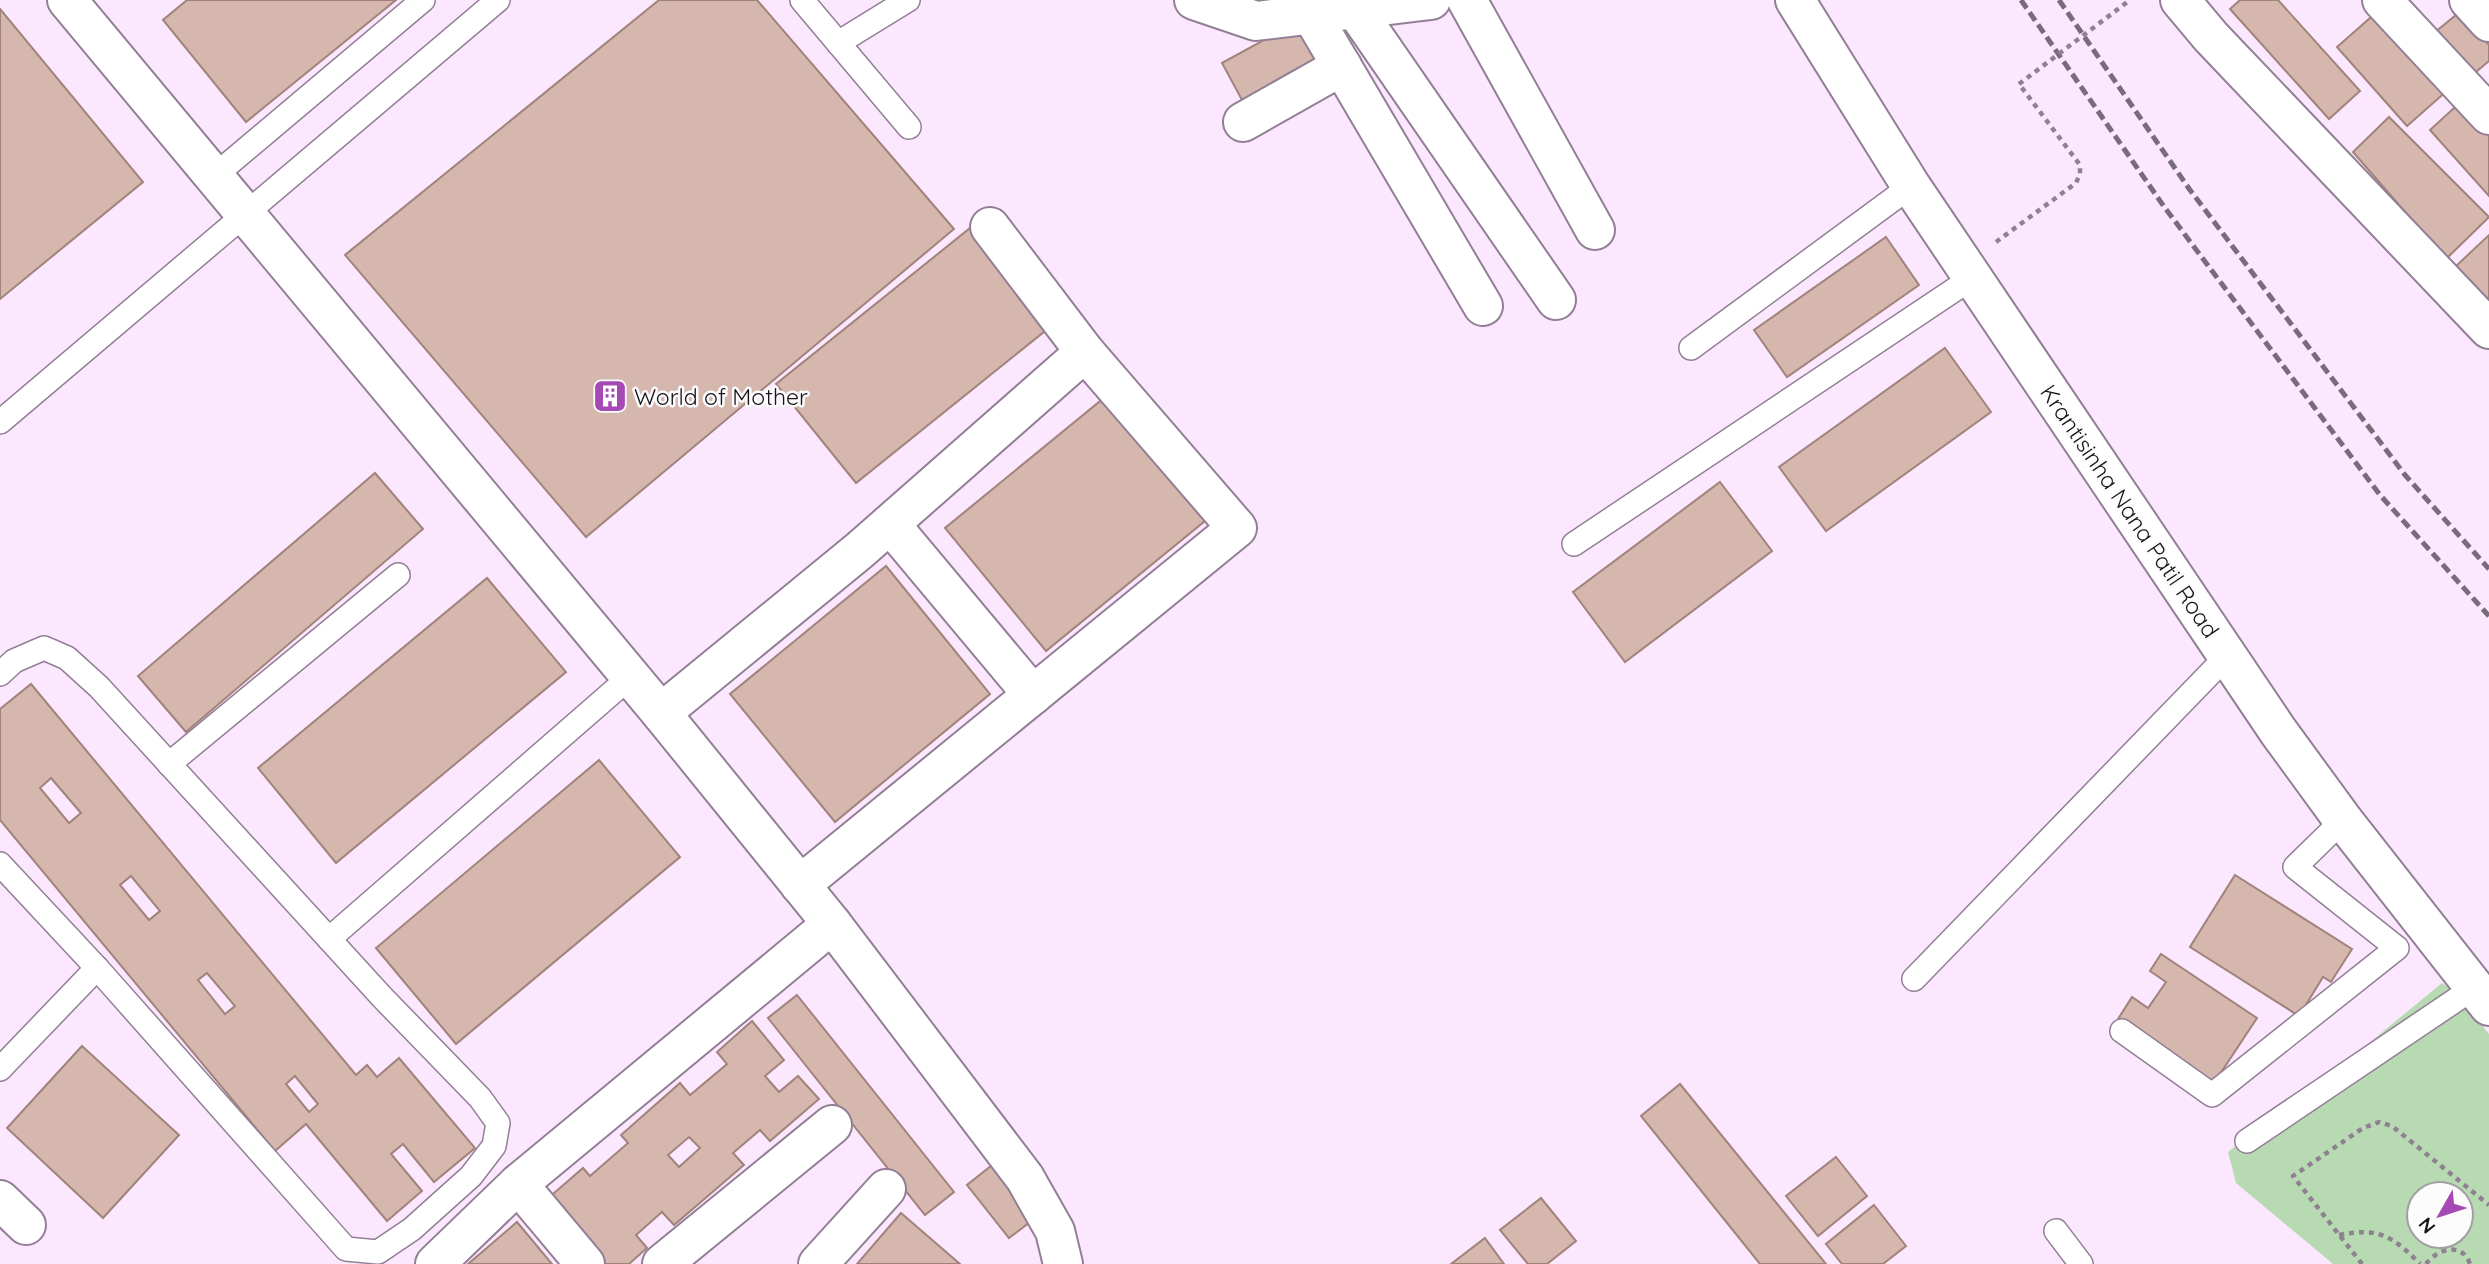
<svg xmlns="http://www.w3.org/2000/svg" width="2489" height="1264" viewBox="0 0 2489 1264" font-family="Quicksand,sans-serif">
<rect width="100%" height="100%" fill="#fbe7fe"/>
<!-- green -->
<path fill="#b8dab3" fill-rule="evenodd" d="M2442,983L2452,989L2489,1034V1264H2333L2236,1183L2228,1152L2294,1099L2340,1067ZM2419,1194H2461V1236H2419Z"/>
<!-- building -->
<g fill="#d6b7ae" stroke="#a1837b" stroke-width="2" fill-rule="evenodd">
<polygon points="187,0 396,0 246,122 163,20"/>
<polygon points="659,0 757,0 954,229 586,537 345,255"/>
<polygon points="2240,0 2278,0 2360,91 2329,119 2230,9"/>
<polygon points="0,9 143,182 0,299"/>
<polygon points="2378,11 2449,89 2407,126 2337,47"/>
<polygon points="2461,11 2489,45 2489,61 2470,77 2434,33"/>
<polygon points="1295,23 1315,60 1242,100 1222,63"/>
<polygon points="2465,98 2489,125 2489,196 2430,130"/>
<polygon points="2389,117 2489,217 2446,259 2353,152"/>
<polygon points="975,224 1055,323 856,483 776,384"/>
<polygon points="2489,235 2489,307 2454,268"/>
<polygon points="1886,237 1919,285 1787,377 1754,330"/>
<polygon points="1945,348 1991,412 1826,531 1779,467"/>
<polygon points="1110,393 1211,516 1046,651 945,528"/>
<polygon points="375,473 423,529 186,732 138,676"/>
<polygon points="1720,482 1772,551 1625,662 1573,592"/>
<polygon points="886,566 990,694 835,822 730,694"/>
<polygon points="487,578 566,672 336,863 258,768"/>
<path d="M31,684L356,1075L367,1065L377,1077L399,1058L475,1148L434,1182L403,1144L391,1154L422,1191L387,1221L306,1124L275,1151L0,820V709ZM51,778L81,813L69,823L40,788ZM131,876L160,911L149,920L120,885ZM207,973L235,1006L225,1014L198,980ZM295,1076L318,1104L309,1112L286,1084Z"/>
<polygon points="599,760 680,857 456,1044 376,948"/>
<polygon points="2235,875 2352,949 2331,982 2323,977 2299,1016 2190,947"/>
<polygon points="2161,954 2257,1018 2214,1083 2118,1019 2132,997 2148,1008 2166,982 2150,971"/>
<polygon points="797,995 954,1192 925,1215 768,1018"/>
<path d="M752,1021L784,1060L765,1076L779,1092L798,1076L819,1099L770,1141L760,1130L733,1153L744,1165L674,1225L662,1212L636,1235L647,1248L629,1264H601L546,1200L583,1168L590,1176L628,1143L621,1135L680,1083L690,1095L727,1064L717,1052ZM689,1137L700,1148L679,1167L668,1155Z"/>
<polygon points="82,1046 179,1135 103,1218 7,1128"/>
<polygon points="1680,1084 1826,1264 1760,1264 1641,1116"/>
<polygon points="1836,1157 1867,1196 1818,1236 1786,1196"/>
<polygon points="991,1166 1034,1219 1009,1238 967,1185"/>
<polygon points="1541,1198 1576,1241 1547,1264 1528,1264 1500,1230"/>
<polygon points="1874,1205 1906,1246 1883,1264 1842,1264 1826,1244"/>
<polygon points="901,1213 960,1264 857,1264"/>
<polygon points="517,1222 552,1264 468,1264"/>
<polygon points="1485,1238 1504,1264 1451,1264"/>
</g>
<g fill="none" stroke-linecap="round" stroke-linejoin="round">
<!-- lane casing -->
<g stroke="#927f95" stroke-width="26">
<g id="lane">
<polyline points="802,0 909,127"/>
<polyline points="838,43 908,0"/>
<polyline points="213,177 423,0"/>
<polyline points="1691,348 1911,186"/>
<polyline points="0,422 498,0"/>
<polyline points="1574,544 1972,278"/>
<polyline points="0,674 14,661 44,648 67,658 99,687 382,997 480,1098 498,1123 494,1146 471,1176 412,1229 378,1252 346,1249 97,968 0,864"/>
<polyline points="169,764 398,575"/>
<polyline points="329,939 630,677"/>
<polyline points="1914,979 2228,655"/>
<polyline points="2122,1031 2212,1095 2397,948 2295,867 2343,820"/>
<polyline points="0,1069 97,968"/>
<polyline points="2247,1141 2475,987"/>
<polyline points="2056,1231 2081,1264"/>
</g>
</g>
<!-- street casing -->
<g stroke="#927f95" stroke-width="42">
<g id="street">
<polyline points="1194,0 1256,21 1431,0"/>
<polyline points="1467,0 1595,230"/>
<polyline points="2180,0 2211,37 2489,329"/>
<polyline points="2382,0 2489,115"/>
<polyline points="2469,0 2489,22"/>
<polyline points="1355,9 1556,300"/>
<polyline points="1311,14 1483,306"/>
<polyline points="1243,122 1342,66"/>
<polyline points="890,524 1033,695"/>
<polyline points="661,713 860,550 1085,352"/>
<polyline points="800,885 1237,528 1085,352 990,227"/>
<polyline points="518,1184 585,1264"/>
<polyline points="0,1200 26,1225"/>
<polyline points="435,1264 518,1184 832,924"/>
<polyline points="662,1264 832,1125"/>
<polyline points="818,1264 886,1189"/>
</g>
</g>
<!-- secondary casing -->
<g stroke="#927f95" stroke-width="42">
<g id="secondary">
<polyline points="67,0 661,713 832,924 1025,1178 1055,1231 1063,1264"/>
<polyline points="1795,0 1911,186 2278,731 2343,820 2489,1006"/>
</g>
</g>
<!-- path -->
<g stroke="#8f8191" stroke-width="4.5" stroke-dasharray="5 5" stroke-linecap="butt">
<polyline points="1996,242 2076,183 2080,174 2080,165 2019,84"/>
<path d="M2339,1235C2378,1227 2393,1236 2420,1264"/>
<polyline points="2362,1264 2293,1176 2363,1128 2379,1122 2392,1126 2489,1205"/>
<path d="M2426,1264C2437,1249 2462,1241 2470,1264"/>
</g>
<!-- lane -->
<use href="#lane" stroke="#fff" stroke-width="23"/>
<!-- street -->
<use href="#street" stroke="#fff" stroke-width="38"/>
<!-- secondary -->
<use href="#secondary" stroke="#fff" stroke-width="38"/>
<!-- rail -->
<g stroke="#786c7a" stroke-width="5" stroke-dasharray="10 5" stroke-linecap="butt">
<polyline points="2021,0 2165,208 2380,495 2489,616"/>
<polyline points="2059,0 2190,190 2405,475 2489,569"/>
</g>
<!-- path-bridge -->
<polyline stroke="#8f8191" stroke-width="4.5" stroke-dasharray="5 5" stroke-linecap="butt" points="2019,84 2130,0"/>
</g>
<!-- icons -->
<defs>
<g id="building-square" transform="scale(1.75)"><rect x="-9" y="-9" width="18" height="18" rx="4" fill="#a54ab5" stroke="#fcfcfc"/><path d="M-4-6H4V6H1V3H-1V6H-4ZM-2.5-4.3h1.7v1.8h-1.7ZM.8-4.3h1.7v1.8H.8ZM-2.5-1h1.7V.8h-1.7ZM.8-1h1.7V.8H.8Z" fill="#fff"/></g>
</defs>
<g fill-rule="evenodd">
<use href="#building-square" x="610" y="396"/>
</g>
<g text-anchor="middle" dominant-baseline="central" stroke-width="5" stroke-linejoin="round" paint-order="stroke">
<!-- poi labels -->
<g font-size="23" fill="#1a131b" stroke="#fcfcfc" text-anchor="start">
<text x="634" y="396">World of Mother</text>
</g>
<!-- street labels -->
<g font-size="23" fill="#1a131b" stroke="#fcfcfc">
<text transform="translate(2130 511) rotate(56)">Krantisinha Nana Patil Road</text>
</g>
</g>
<!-- north arrow -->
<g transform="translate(2440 1215) rotate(231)"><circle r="33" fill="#fcfcfc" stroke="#a29fa2" stroke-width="2"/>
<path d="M0-5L12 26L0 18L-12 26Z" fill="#a54ab5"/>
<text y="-10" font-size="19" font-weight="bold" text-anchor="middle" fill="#1a131b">N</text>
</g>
</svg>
